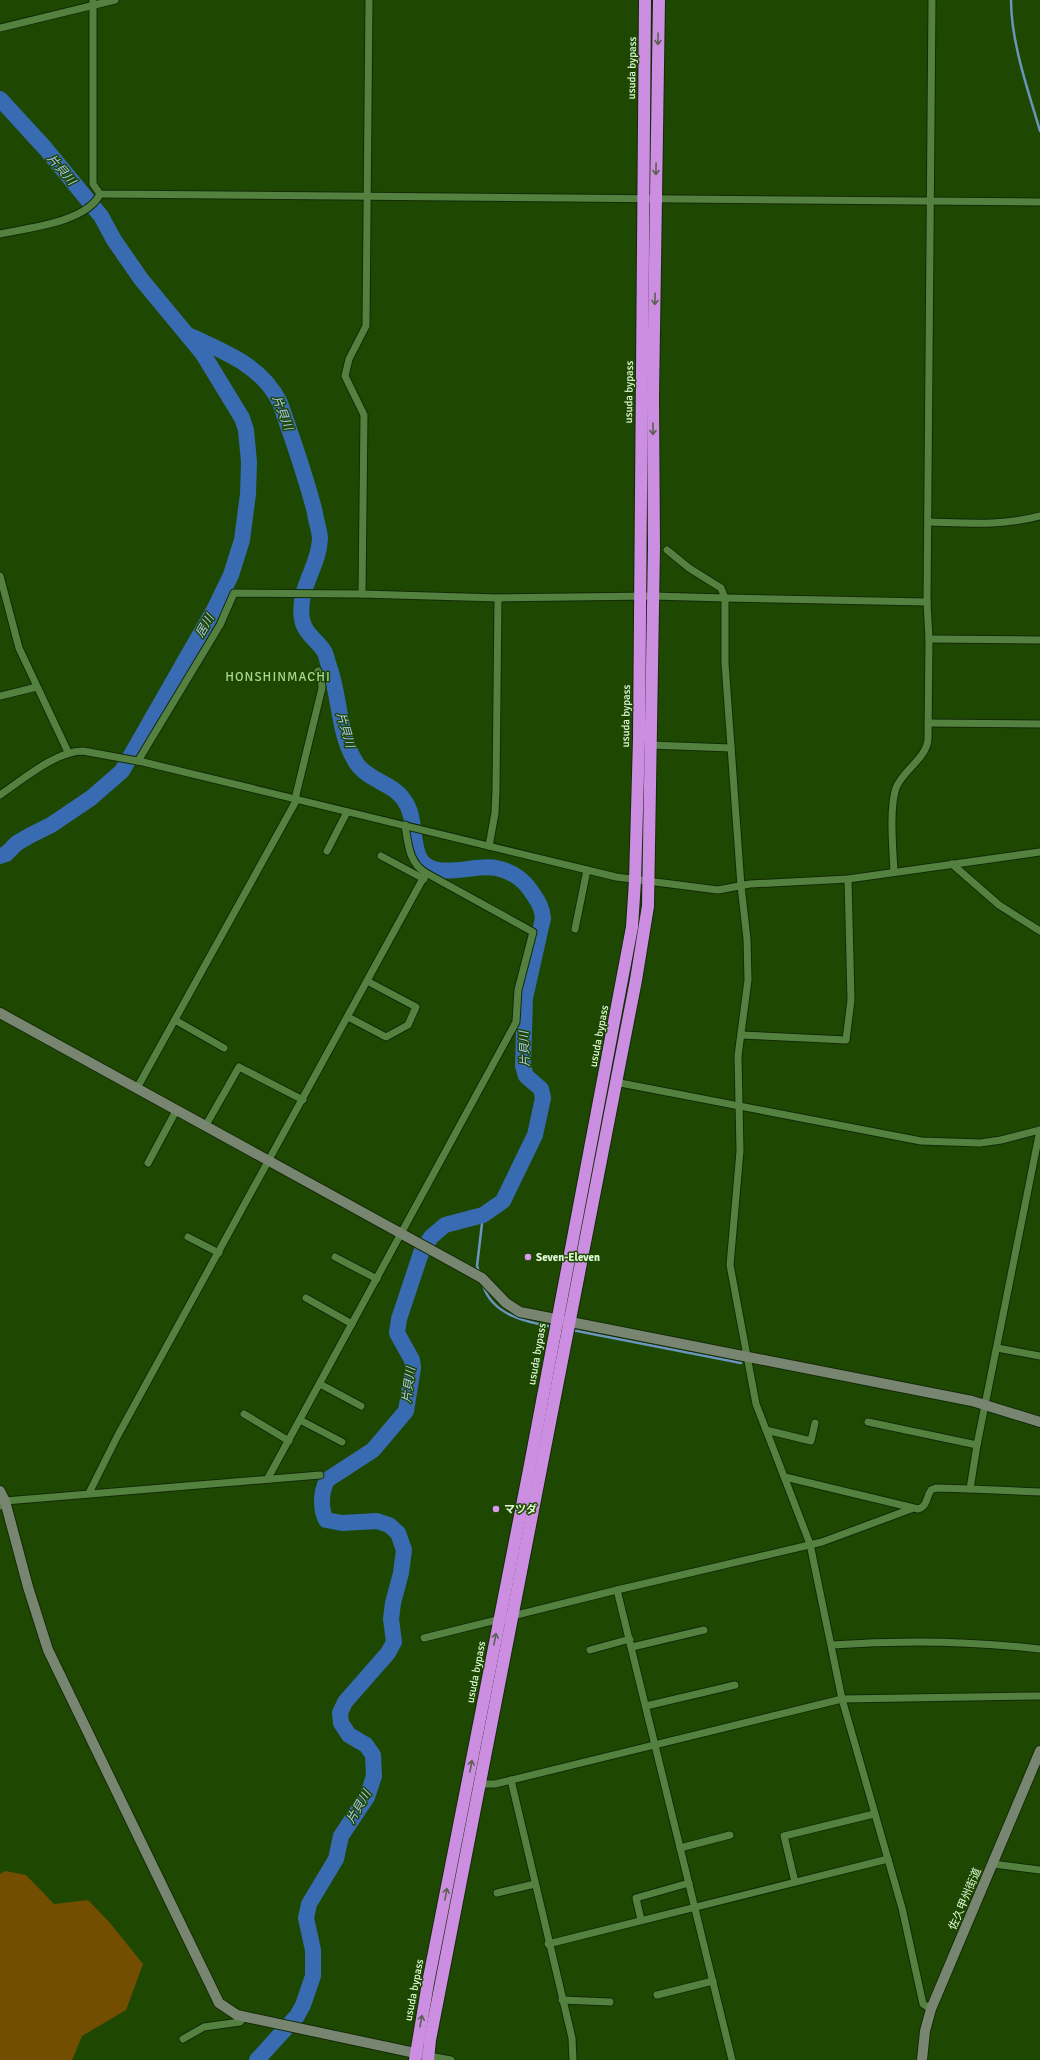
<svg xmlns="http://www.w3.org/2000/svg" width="1040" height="2060" viewBox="0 0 1040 2060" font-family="Signika,'Noto Sans JP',sans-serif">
<rect width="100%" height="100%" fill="#1e4802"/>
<!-- green -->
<polygon fill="#744e00" points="5,1871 26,1875 54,1904 88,1900 110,1923 143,1964 126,2010 82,2036 72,2060 0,2060 0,1874"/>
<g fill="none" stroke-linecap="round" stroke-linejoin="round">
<!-- stream -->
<g stroke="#6a96bd" stroke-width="2.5">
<path d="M1011,0C1011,42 1028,90 1040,131"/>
<polyline points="479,1272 477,1266 483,1215"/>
<path d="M483,1285C492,1315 526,1322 553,1327"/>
<polyline points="572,1330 741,1363"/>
</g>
<!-- river -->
<g stroke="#386bb2" stroke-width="16">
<polyline points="0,99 45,148 101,216 114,240 141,279 203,354 242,418 246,430 249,462 248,494 242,540 231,575 214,610 122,771 91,798 51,825 31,835 17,843 6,854 0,856"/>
<path d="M188,335C224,352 262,365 280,403C293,440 306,476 315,513C316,522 320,531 320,539C319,567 297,588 302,619C304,633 317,640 324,651C326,654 327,659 328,663C341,696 337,734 357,764C369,781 393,783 404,800C416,816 411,839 419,857C431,883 476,863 496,868C511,871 523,879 531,891C537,900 542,906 543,918L525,998L523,1066L526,1076L541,1089L543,1098L535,1135L503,1201L483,1215L445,1225L431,1237L421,1253L399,1319L397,1333L412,1360L413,1368L406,1411L373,1450L327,1480C321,1492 320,1508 326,1520L342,1523L377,1521L389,1525L398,1533L404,1550L401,1573L393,1603L391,1619L394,1642L388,1653L345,1702L340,1713L341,1723L349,1735L366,1745L373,1755L374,1776L367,1797L341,1836L336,1859L309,1904L306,1918L313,1950V1976L303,2005L297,2016L257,2060"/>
</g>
<!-- street casing -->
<g stroke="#132a08" stroke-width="9">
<g id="street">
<polyline points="93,0 93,184 100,194 1040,202"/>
<polyline points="0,28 115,0"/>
<path d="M0,234C28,228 87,222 100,194"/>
<path d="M929,522C967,523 1003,526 1040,516"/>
<polyline points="667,550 689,568 721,588 725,598 725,663 741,886 747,939 748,980 738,1056 740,1151 730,1265 756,1404 810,1544 842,1699 902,1908 923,2004 931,2009"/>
<polyline points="0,576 19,648 68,752"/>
<polyline points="362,594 364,415 345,376 349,359 366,326 369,0"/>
<polyline points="929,639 1040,640"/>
<polyline points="0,696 37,687"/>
<polyline points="928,723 1040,724"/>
<polyline points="650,745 731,748"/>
<polyline points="138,761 220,625 234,593 362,594 498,598 653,596 725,598 927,602"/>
<path d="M0,795C22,780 56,751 83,751L143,762L616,877L718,890L750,884L848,879L1040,852"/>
<polyline points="489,846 495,813 496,790 498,598"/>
<polyline points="327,851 347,812"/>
<polyline points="381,856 424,879"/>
<polyline points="952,864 999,905 1040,931"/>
<path d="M894,872C893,850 889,808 896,788C903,770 927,758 928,739L929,639L927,602L932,0"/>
<polyline points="575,929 587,870"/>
<polyline points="348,1017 386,1037 408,1025 416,1007 367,981"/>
<polyline points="175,1020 224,1048"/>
<polyline points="741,1035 846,1040 851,1000 848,879"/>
<polyline points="615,1082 921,1141 980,1143 1001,1140 1040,1130"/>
<polyline points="137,1088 296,801 296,795 322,688 321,677 318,671"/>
<polyline points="206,1125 239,1067 303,1100"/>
<polyline points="148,1163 177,1109"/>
<polyline points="188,1237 219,1253"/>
<polyline points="335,1257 377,1279"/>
<polyline points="306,1298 352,1324"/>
<polyline points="997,1348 1040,1356"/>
<polyline points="320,1384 361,1406"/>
<polyline points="244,1414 289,1441"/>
<polyline points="300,1420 342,1442"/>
<polyline points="868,1422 977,1445"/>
<polyline points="766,1430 811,1441 815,1423"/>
<path d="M785,1477L918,1509C928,1506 926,1497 931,1490L936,1488L970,1489L977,1445L1040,1130"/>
<polyline points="268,1478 516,1022 518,990 533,932 426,873"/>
<polyline points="970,1489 1040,1492"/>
<path d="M89,1493L117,1437L426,873C409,863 408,844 405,825"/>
<polyline points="0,1506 5,1501 320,1475"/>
<polyline points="617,1590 732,2060"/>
<polyline points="424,1638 617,1590 822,1542 911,1509"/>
<path d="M832,1645C901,1640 971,1641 1040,1649"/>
<polyline points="632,1647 704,1630"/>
<polyline points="590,1650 630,1639"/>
<polyline points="646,1706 735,1685"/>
<polyline points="511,1780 572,2038 573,2060"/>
<polyline points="479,1784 495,1784 842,1699 1040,1696"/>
<polyline points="680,1848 730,1835"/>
<polyline points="993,1864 1040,1870"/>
<polyline points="795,1882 784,1836 874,1814"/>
<polyline points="497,1893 535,1884"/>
<polyline points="641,1920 636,1898 689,1883"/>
<polyline points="548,1944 888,1859"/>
<polyline points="657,1995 713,1981"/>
<polyline points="562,2000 610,2002"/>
<polyline points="183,2039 204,2027 240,2022 245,2016"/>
<polyline points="429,2056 451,2060"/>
</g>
</g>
<!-- secondary casing -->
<g stroke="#132a08" stroke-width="12">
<g id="secondary">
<polyline points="0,1013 482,1278 506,1303 520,1312 972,1401 1040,1422"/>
<polyline points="0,1491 5,1501 28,1587 48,1650 219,2003 237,2015 429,2056"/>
<polyline points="922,2060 925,2031 931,2009 1040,1751"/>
</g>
</g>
<!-- highway casing -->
<g stroke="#132a08" stroke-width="14">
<g id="highway">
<polyline points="415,2060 428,1983 529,1470 632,927 635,881 639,739 645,0"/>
<polyline points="428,2060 430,2040 443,1973 636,980 648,906 654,547 653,397 659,0"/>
</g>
</g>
<!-- street -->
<use href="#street" stroke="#548140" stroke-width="7"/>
<!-- secondary -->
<use href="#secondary" stroke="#788570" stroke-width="10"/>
<!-- highway -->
<use href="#highway" stroke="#cb8ee1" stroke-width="12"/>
</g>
<!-- one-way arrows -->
<defs><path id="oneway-shaft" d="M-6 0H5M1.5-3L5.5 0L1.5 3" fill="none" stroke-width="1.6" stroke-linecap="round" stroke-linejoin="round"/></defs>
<g stroke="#5b6050">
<use href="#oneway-shaft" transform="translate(658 39) rotate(91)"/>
<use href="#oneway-shaft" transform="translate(656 169) rotate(91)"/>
<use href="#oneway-shaft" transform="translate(655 299) rotate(91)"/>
<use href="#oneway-shaft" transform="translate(653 429) rotate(90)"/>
<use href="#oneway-shaft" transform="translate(495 1639) rotate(-79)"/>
<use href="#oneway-shaft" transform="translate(471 1766) rotate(-79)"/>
<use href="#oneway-shaft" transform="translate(446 1894) rotate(-79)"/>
<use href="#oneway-shaft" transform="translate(421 2021) rotate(-80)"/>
</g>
<!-- markers -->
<g fill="#dc99f4" stroke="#1e4802" stroke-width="1.5">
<circle cx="528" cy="1257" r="4"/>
<circle cx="496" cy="1509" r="4"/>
</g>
<g text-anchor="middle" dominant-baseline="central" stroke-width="3" stroke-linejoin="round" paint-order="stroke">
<!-- street labels -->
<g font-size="11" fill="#e0f9d7" stroke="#1e4802">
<text transform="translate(632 68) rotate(-89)">usuda bypass</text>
<text transform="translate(629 392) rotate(-89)">usuda bypass</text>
<text transform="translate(626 716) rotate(-89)">usuda bypass</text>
<text transform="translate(599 1036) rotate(-79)">usuda bypass</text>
<text transform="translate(537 1354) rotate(-80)">usuda bypass</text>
<text transform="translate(476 1672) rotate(-79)">usuda bypass</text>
<text transform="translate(965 1899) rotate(-67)">佐久甲州街道</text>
<text transform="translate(414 1990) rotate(-79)">usuda bypass</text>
</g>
<!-- poi labels -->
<g font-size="11" font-weight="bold" fill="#e0f9d7" stroke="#1e4802" text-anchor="start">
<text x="536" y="1257">Seven-Eleven</text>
<text x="504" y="1509">マツダ</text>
</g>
<!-- water labels -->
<g font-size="12" font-style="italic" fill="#aec9f0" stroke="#1e4802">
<text transform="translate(61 170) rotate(49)">片貝川</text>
<text transform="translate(282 413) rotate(69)">片貝川</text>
<text transform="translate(205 626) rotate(-60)">居川</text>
<text transform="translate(345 730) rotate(74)">片貝川</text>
<text transform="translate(525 1049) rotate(-92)">片貝川</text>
<text transform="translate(409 1385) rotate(-83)">片貝川</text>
<text transform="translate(359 1807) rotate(-60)">片貝川</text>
</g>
<!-- quarter labels -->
<g font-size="13" letter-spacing="1" fill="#a6d793" stroke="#1e4802">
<text x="278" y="677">HONSHINMACHI</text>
</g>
</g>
</svg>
